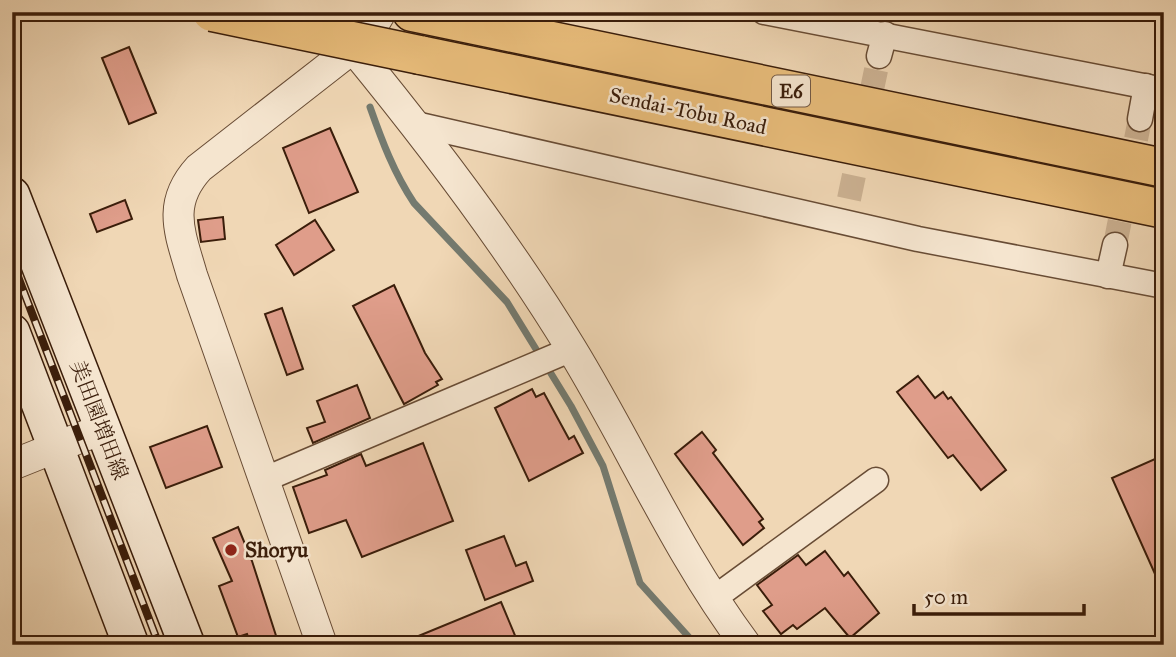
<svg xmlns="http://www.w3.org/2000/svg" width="1176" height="657" viewBox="0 0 1176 657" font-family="'IM FELL Great Primer','Noto Serif JP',serif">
<rect width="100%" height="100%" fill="#f0d7b5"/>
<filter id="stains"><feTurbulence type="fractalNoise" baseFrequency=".00286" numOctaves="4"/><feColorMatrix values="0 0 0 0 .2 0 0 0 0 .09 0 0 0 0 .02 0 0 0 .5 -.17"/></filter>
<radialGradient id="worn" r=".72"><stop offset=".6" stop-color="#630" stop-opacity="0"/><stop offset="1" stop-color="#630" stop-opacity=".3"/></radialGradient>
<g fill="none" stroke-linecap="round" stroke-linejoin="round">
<!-- stream -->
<path stroke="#747a6f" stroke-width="7" d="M370,107C382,141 394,173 414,203L507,302L571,406L603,466L640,583L696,645"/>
</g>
<!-- building -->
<g fill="#df9d8a" stroke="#3a1d0a" stroke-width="2">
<polygon points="129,47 156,113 129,124 102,58"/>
<polygon points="330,128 358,192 309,213 283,148"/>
<polygon points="125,200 132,219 97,232 90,214"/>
<polygon points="223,217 225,239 201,242 198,220"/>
<polygon points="315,220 334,250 294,275 276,245"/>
<polygon points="394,285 425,353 442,379 436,382 438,385 404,404 353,306"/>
<polygon points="282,308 303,369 287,375 265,314"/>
<polygon points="918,376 935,398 943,392 948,399 951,397 1006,470 981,490 953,455 948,458 897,392"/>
<polygon points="357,385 370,418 313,443 307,428 325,422 317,401"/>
<polygon points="532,389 536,397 544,393 569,439 574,436 583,453 529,481 495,408"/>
<polygon points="207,426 222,467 166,488 150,447"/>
<polygon points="702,432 716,450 713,453 763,519 759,522 764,528 743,545 675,454"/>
<polygon points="423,443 453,521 362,557 346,520 309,533 293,487 327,475 325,470 361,454 366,466"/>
<polygon points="1164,455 1164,594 1112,478"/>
<polygon points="238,527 252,561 279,645 251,645 247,634 238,637 219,586 232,581 213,538"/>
<polygon points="504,536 516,566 526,562 533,581 485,600 466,550"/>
<polygon points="825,551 844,576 848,572 879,613 850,638 825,608 797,629 793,625 781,634 763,611 772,605 757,585 798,555 806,565"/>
<polygon points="501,602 519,645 399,645 399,644"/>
</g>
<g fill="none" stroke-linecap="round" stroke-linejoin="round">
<!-- minor-tunnel -->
<g stroke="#ccb293" stroke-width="24" stroke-dasharray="24 12" stroke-linecap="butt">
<polyline points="849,199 879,56"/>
<polyline points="1115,245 1140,119"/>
</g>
<!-- minor casing -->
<g stroke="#684c35" stroke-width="27">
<g id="minor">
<polyline points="764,12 1164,90"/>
<polyline points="879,56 885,34"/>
<polyline points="1140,119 1146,86"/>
<polyline points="411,123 918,239 1164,286"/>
<polyline points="1108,276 1115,245"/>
<polyline points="263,480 572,349"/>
<polyline points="713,599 876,480"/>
</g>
</g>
<!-- tertiary casing -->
<g stroke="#684c35" stroke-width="32">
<g id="tertiary">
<path d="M353,48C431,143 507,243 571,348C631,446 677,553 746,645"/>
<polyline points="12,465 102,429"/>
<path d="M322,645L192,275C180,233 166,204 199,168L353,48L369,32L381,12"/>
</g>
</g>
<!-- secondary casing -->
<g stroke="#3a1d0a" stroke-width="38">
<g id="secondary">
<polyline points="12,195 187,645"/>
<polyline points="12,332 131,645"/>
</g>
</g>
<!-- motorway casing -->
<g stroke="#3a1d0a" stroke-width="41">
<g id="motorway">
<polyline points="412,12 1164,168"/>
<polyline points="420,55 1164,209"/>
</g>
</g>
<!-- minor -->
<use href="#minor" stroke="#f5e5cf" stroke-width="24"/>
<!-- tertiary -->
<use href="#tertiary" stroke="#f5e5cf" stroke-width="30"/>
<!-- secondary -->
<use href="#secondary" stroke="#f5e5cf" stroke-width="35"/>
<!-- motorway -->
<use href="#motorway" stroke="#e8bc7a" stroke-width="38"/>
<!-- rail casing -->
<g stroke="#3a1d0a" stroke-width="8">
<polyline id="rail" points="12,261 159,645"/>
</g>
<!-- rail -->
<use href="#rail" stroke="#f5e5cf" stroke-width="5" stroke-dasharray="16" stroke-linecap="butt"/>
<!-- motorway-bridge casing -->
<g stroke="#3a1d0a" stroke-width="41" stroke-linecap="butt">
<polyline id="motorway-bridge" points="212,12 420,55"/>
</g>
<!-- motorway-bridge -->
<use href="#motorway-bridge" stroke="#e8bc7a" stroke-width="38"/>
</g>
<!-- markers -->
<circle fill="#8f2418" stroke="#f5e5cf" stroke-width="2.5" cx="231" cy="550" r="7"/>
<g text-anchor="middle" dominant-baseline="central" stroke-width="5" stroke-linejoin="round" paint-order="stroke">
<!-- shield labels -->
<rect fill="#f5e5cf" stroke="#725945" stroke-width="2" x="772" y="75.5" width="38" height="31" rx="5"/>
<g font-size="19" font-weight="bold" fill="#3a1d0a">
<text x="791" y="91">E6</text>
</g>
<!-- street labels -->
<g font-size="21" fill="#3a1d0a" stroke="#f5e5cf">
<text transform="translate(688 111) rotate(12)">Sendai-Tobu Road</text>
<text transform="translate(99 420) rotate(69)">美田園増田線</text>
</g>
<!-- poi labels -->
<g font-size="21" font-weight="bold" fill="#3a1d0a" stroke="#f5e5cf" text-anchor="start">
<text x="245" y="550">Shoryu</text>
</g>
</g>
<!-- margin -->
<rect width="1176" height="657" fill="none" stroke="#f0d7b5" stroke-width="42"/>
<rect x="14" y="14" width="1148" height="629" fill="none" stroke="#3a1d0a" stroke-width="3.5"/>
<rect x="21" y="21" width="1134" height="615" fill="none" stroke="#3a1d0a" stroke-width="2"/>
<!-- scale -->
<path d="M914 604v10h170v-10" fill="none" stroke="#3a1d0a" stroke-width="3.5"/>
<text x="924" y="604" font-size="21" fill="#3a1d0a" stroke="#f5e5cf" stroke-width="5" paint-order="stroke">50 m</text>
<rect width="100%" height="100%" filter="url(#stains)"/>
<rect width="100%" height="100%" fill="url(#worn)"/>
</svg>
